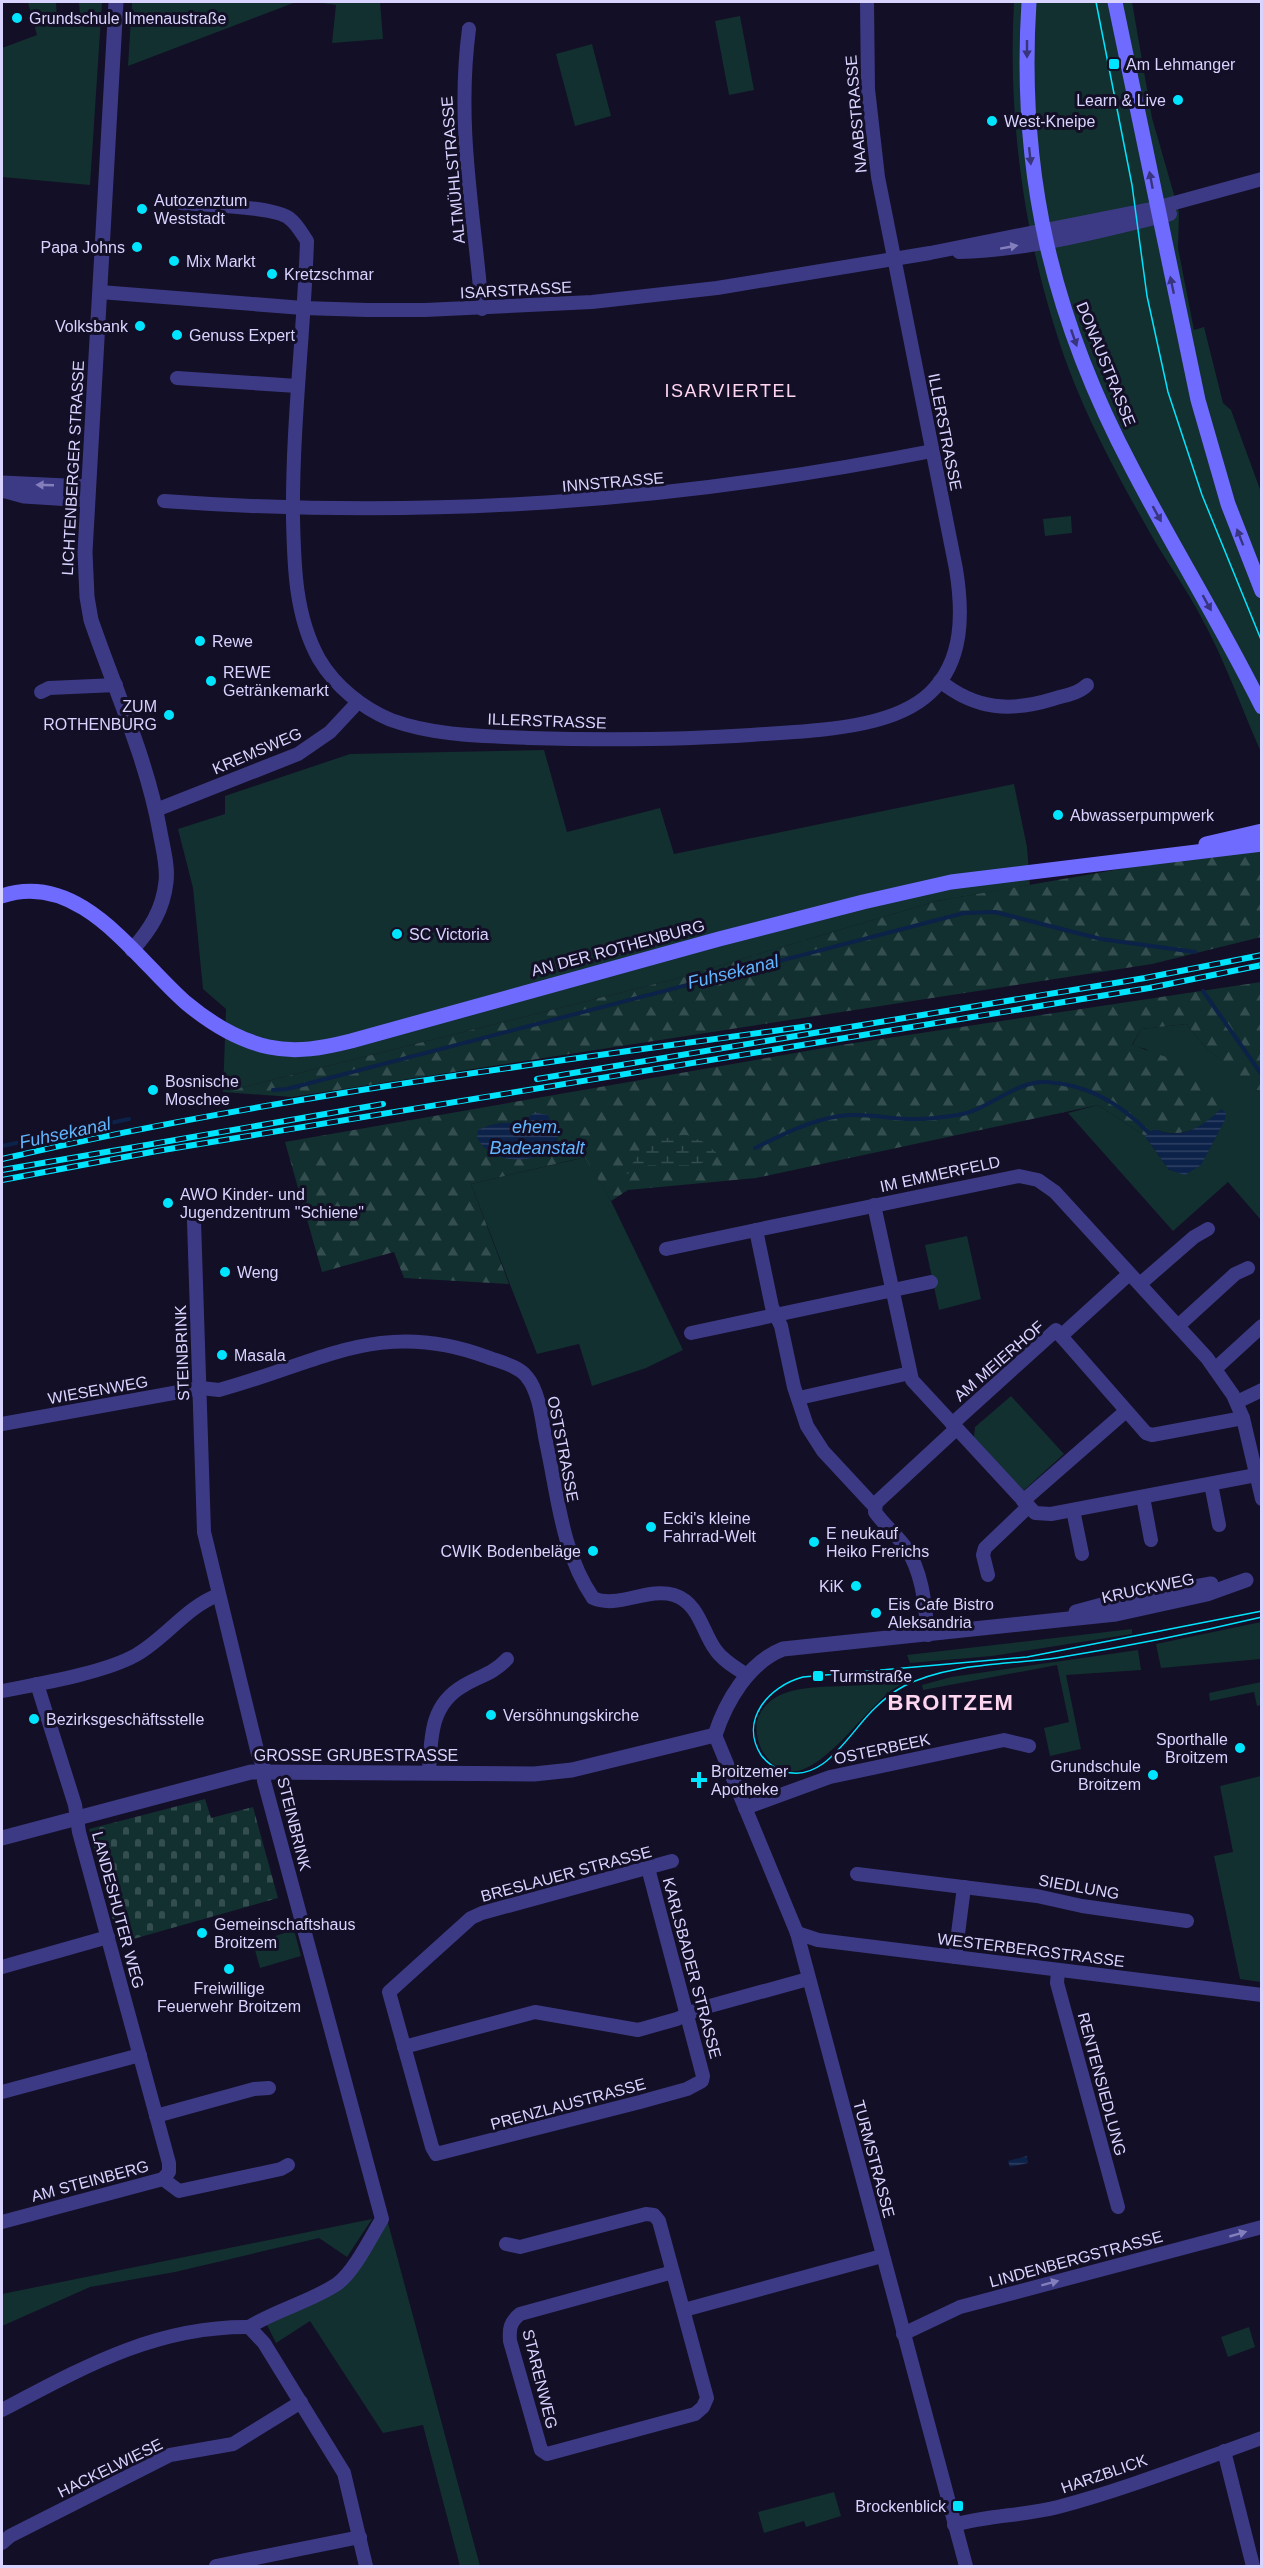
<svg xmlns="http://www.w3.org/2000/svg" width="1263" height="2568" viewBox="0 0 1263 2568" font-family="Helvetica,sans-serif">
<defs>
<pattern id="forest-firs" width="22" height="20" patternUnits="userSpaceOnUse" patternTransform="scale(1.5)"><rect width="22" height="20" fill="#12302f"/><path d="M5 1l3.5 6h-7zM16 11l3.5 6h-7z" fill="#344d4e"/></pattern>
<pattern id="wetland-marsh" width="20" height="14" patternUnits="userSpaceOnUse" patternTransform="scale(1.5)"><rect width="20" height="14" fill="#12302f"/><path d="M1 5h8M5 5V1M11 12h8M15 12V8" fill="none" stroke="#344d4e"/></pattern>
<pattern id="cemetery-stones" width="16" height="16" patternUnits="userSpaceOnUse" patternTransform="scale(1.5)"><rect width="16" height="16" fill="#12302f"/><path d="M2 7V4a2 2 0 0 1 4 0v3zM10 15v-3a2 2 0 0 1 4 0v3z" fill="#344d4e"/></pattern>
<pattern id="water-rules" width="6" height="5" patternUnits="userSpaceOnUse" patternTransform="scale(1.5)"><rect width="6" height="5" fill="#0c2248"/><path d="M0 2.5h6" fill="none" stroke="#2f4163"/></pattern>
</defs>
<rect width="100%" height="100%" fill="#130f26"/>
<!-- green -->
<g fill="#12302f">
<polygon points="28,2 56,2 57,21 72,21 80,16 79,2 102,2 90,185 2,177 2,48 37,35"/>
<polygon points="132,2 296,2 128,66"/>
<polygon points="315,2 380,2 383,39 332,43 336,5"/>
<path d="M1014,2H1132L1152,118L1179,212L1178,248L1194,330L1204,327L1223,403L1231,410L1261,492V752C1241,707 1224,658 1200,615C1186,588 1168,564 1153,538C1122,484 1090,426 1068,367C1026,251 1007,125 1014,2Z"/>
<polygon points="740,16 754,90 729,95 715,21"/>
<polygon points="592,44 611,116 575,126 556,54"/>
<polygon points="1071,516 1072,533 1045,536 1043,519"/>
<polygon points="544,750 567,832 660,808 674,854 1014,784 1027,847 1030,885 937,901 675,979 223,1092 226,1009 203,989 193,888 178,829 225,814 225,796 350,754"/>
<polygon points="1186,1024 1206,1048 1257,1089 1261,1090 1261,1220 1228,1182 1173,1231 1068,1113 1098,1105 1145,1136 1169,1170 1225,1120 1146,1049 1132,1046 1141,1029"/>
<polygon points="586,1157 611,1201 683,1350 646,1368 592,1386 579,1344 537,1354 471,1184"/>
<polygon points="967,1236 981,1299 939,1310 925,1245"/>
<polygon points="1011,1396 1064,1454 1023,1491 974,1437 975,1427"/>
<polygon points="1261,1622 1261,1659 1161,1668 1156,1644"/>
<polygon points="1132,1629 1132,1634 992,1656 910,1663 907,1655"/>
<polygon points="1138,1650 1141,1670 1066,1675 1081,1749 1050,1756 1044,1728 1069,1722 1057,1665 923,1690 922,1685 951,1677"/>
<path d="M902,1677L901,1685C864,1700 804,1817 763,1752C758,1744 755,1730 757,1721C771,1677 836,1690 871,1684C882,1683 892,1679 902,1677Z"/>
<polygon points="1261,1682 1261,1705 1257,1706 1254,1692 1210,1701 1209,1693"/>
<polygon points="1261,1776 1261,1982 1240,1979 1214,1856 1233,1852 1220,1786"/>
<polygon points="294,1930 301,1956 260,1968 253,1943"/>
<polygon points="372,2219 347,2257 319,2238 175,2272 90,2287 2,2326 2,2294"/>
<polygon points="387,2219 480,2566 460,2566 423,2425 383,2433 310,2321 276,2343 267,2325 339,2288"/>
<polygon points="1249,2327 1255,2347 1228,2357 1221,2337"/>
<polygon points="834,2492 841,2516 806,2527 804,2521 764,2533 758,2512"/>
</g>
<!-- forest -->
<g fill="url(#forest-firs)">
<polygon points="1258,845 1261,847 1261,937 1152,964 292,1097 223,1092 675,979 937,901"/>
<path d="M1261,982V1090H1257L1206,1048L1186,1024L1141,1029L1132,1045L1183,1063L1224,1099L1226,1113C1203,1125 1181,1141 1155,1129L1145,1136L1098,1105L756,1178L628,1190L611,1201L585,1157L471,1184L509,1284L404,1278L394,1252L322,1272L285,1142L841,1045Z"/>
</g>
<!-- wetland -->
<path fill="url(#wetland-marsh)" d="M686,1135L704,1142L720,1156L696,1165H649L626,1175C639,1149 655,1137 686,1135Z"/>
<!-- cemetery -->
<polygon fill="url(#cemetery-stones)" points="205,1799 211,1818 253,1807 278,1898 119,1943 89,1829"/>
<!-- water -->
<g fill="url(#water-rules)">
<path d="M1221,1109L1226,1113L1225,1120L1201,1165L1185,1175L1169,1170L1145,1136L1155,1129C1181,1141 1202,1127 1221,1109Z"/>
<path d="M537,1113L548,1115L558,1137L555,1150C530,1162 494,1167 477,1138L478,1130C492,1123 505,1121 521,1124L532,1114Z"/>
<polygon points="1027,2156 1028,2163 1010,2167 1008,2161"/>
</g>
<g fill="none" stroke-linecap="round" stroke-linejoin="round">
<!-- stream -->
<g stroke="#0c2248" stroke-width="4">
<polyline points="1203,991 1262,1075"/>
<polyline points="273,1090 287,1089 964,913 995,912 1101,939 1195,952"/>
<polyline points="2,1146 129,1119"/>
<path d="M755,1148C781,1135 811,1120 840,1116C866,1112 891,1120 917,1119C930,1119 945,1117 958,1115C989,1110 1014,1081 1046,1082C1088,1084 1121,1104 1149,1133"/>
</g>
<!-- minor -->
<g stroke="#3d3a85" stroke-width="14">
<path d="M469,29C456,127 474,212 482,309"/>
<path d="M181,203C203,205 276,206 290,219C297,224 302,234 307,241C304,334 292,425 293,518C294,565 295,616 319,659C335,686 362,708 391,720C435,736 483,736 528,738C602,740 677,740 751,735C789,732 828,731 865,723C888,718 912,710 930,693C964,661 963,612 956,569L878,177L868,89L867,2"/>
<path d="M959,252C1025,251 1106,230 1170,214"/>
<polyline points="100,292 303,308 367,310 425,310 592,302 717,288 930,253 1156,208 1262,179"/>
<polyline points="177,378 297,386"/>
<path d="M164,501C426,520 674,502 932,451"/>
<path d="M940,681C976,710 1011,712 1053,699C1065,695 1078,694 1087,685"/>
<polyline points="41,692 49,688 116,685"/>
<polyline points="156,810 298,754 330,732 358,702"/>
<polyline points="874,1205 912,1380 1035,1513 1051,1514 1256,1475"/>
<path d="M194,1221L204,1532L258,1754L265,1770L264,1781L382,2219C371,2237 354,2272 337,2284C312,2301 276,2310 249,2327"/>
<polyline points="666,1249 756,1230"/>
<polyline points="1140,1284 1194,1237 1208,1229"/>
<polyline points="1178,1326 1235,1274 1248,1268"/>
<polyline points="691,1333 931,1282"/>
<polyline points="1061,1336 1146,1433 1152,1435 1243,1418"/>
<polyline points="1215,1369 1262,1326"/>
<polyline points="799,1398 910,1373"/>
<polyline points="1237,1402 1262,1390"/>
<path d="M2,1424L201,1388L219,1390C319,1363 381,1317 487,1357C500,1362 519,1366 527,1377C540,1393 542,1422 546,1442C558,1495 561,1551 593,1598C617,1609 648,1587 674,1595C699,1603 702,1631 715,1649C722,1660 736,1668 747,1675"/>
<polyline points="1211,1484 1219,1525"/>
<polyline points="1143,1497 1151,1540"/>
<polyline points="1023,1501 1126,1411"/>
<polyline points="875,1507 823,1451 807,1426 794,1387 781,1326 772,1307 756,1230 1019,1176 1038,1180 1055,1192 1207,1358 1233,1395 1243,1418 1262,1499"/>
<polyline points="1073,1510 1082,1554"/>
<polyline points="988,1575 983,1555 985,1548 1028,1507"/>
<path d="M928,1635C925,1606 923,1573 906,1548C897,1535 884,1525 875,1512L876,1503L956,1429L952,1424L1056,1330L1061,1336L1129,1274"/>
<polyline points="37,1684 75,1805 79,1832 169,2163 169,2172 163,2179"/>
<path d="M2,1691C38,1684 104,1673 136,1655C166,1638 185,1608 218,1595"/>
<polyline points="715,1735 797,1933 966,2566"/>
<path d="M429,1772C431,1738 430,1705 463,1686C479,1676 493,1674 507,1659"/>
<polyline points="745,1808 830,1777 1004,1740 1029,1746"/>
<polyline points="648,1868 703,2076 702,2081 687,2089 640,2102 436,2154 432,2147 389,1992 471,1918 482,1913 672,1861"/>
<polyline points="857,1874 1037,1896 1082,1906 1187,1921"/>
<polyline points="797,1933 818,1940 1262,1995"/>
<polyline points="955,1957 964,1887"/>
<polyline points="2,1967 108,1937"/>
<polyline points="1058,1970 1057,1983 1118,2207"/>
<polyline points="404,2047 535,2012 638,2030 677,2019 699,2009 808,1979"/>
<polyline points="2,2092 140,2055"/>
<polyline points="156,2116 254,2089 269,2088"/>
<polyline points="163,2179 179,2191 281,2169 288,2165"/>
<polyline points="2,2222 163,2179"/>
<path d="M506,2244L520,2247L646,2214L654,2215L659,2221L707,2398L703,2407L695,2414L547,2454L541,2450L510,2341C509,2329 510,2322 520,2314L673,2272"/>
<polyline points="684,2310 882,2256"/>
<polyline points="903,2334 960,2307 1262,2227"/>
<path d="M2,2410C82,2368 155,2326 249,2327L264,2343L344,2473L366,2566"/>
<polyline points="1224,2451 1253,2566"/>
<path d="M954,2525C988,2515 1023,2516 1058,2507C1126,2489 1194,2462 1262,2438"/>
<polyline points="2,2543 10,2536 170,2455 233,2444 301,2402"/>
<polyline points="216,2566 360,2537"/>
</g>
<!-- tertiary -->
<g stroke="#3d3a85" stroke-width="15">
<path d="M116,2L85,552L87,597L91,620C115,690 147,759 160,832C163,849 168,866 166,882C163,910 150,930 132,950"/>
<polyline points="2,483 88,487"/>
<polyline points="2,490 24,496 87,500"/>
<polyline points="1076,1612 1113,1602 1211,1584"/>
<path d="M2,1838L251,1772L534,1774L572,1770L715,1735C726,1701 749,1662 783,1649L1116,1614L1207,1594L1246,1580"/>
</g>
<!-- secondary -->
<g stroke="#6f6bff" stroke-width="15">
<path d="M1029,2C1018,173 1052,317 1132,468C1174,549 1222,626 1262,707"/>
<polyline points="1115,2 1198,400 1228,504 1262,591"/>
<polyline points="1206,844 1262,831"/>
<path d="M2,896C80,870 134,957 185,1002C210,1023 237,1040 269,1047C297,1053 323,1048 351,1041L719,939L863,902L951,882L1262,844"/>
</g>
<!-- tram -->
<g stroke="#00e5ff" stroke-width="1.5">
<polyline points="1096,2 1132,185 1147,296 1168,392 1202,495 1262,642"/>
<path d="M1262,1611L1027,1657L803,1677C769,1686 739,1720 761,1755C767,1763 774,1768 783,1771C824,1785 850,1731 875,1708C883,1700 893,1692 904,1686C949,1663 1006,1665 1056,1658C1124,1647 1194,1633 1262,1617"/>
</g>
<!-- rail casing -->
<g stroke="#00e5ff" stroke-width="6">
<g id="rail">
<polyline points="537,1079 1145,978 1262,955"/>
<path d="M2,1159C267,1097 539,1064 809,1026"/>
<polyline points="2,1170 383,1104"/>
<polyline points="2,1180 157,1151 1149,988 1262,965"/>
</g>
</g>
<!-- rail -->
<use href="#rail" stroke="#130f26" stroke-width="4" stroke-dasharray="11" stroke-linecap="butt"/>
</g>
<!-- one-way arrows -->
<defs><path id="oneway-solid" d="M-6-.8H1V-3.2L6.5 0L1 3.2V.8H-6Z" transform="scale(1.5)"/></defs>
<g fill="#38347d">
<use href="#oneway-solid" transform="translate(1027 49) rotate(90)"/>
<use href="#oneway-solid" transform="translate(1030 156) rotate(84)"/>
<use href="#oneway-solid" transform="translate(1151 180) rotate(-101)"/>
<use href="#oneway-solid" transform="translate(1172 285) rotate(-102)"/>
<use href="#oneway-solid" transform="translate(1074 338) rotate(71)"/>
<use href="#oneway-solid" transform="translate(1157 514) rotate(61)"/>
<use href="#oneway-solid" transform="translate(1240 537) rotate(-111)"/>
<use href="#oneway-solid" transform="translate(1207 603) rotate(61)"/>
</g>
<g fill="#837fbc">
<use href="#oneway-solid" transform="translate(1009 247) rotate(-10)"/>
<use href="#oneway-solid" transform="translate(45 485) rotate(-178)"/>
<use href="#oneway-solid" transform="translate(1238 2234) rotate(-16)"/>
<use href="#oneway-solid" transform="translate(1050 2283) rotate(-15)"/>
</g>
<!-- markers -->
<g fill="#00e5ff" stroke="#130f26" stroke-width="2">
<circle cx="17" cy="18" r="6"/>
<rect x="1108" y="58" width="12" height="12" rx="3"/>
<circle cx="1178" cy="100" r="6"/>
<circle cx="992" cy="121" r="6"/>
<circle cx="142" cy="209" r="6"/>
<circle cx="137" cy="247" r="6"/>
<circle cx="174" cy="261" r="6"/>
<circle cx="272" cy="274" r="6"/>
<circle cx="140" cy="326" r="6"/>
<circle cx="177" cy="335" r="6"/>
<circle cx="200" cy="641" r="6"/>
<circle cx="211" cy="681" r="6"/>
<circle cx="169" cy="715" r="6"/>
<circle cx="1058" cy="815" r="6"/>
<circle cx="397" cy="934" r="6"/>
<circle cx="153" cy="1090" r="6"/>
<circle cx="168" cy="1203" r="6"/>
<circle cx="225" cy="1272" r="6"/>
<circle cx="222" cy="1355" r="6"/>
<circle cx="651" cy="1527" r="6"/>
<circle cx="814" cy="1542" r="6"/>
<circle cx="593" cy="1551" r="6"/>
<circle cx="856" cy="1586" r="6"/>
<circle cx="876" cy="1613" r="6"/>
<rect x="812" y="1670" width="12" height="12" rx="3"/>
<circle cx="491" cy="1715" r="6"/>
<circle cx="34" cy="1719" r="6"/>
<circle cx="1240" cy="1748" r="6"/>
<circle cx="1153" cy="1775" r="6"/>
<path d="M696 1771h6v6h6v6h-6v6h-6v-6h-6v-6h6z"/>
<circle cx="202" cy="1933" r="6"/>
<circle cx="229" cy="1969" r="6"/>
<rect x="952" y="2500" width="12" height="12" rx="3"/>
</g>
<g text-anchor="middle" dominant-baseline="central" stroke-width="6" stroke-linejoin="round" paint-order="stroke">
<!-- poi labels -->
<g font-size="16" fill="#d9d4ff" stroke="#130f26" text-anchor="start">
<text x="29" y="18">Grundschule Ilmenaustraße</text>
<text x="1126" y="64">Am Lehmanger</text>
<text x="1166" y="100" text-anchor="end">Learn &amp; Live</text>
<text x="1004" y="121">West-Kneipe</text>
<text x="154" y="200">Autozenztum<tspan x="154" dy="18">Weststadt</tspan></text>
<text x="125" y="247" text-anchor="end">Papa Johns</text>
<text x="186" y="261">Mix Markt</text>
<text x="284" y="274">Kretzschmar</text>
<text x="128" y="326" text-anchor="end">Volksbank</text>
<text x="189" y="335">Genuss Expert</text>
<text x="212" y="641">Rewe</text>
<text x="223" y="672">REWE<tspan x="223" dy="18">Getränkemarkt</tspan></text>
<text x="157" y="706" text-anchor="end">ZUM<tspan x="157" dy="18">ROTHENBURG</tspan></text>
<text x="1070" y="815">Abwasserpumpwerk</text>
<text x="409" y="934">SC Victoria</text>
<text x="165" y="1081">Bosnische<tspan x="165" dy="18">Moschee</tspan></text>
<text x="180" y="1194">AWO Kinder- und<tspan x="180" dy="18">Jugendzentrum "Schiene"</tspan></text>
<text x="237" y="1272">Weng</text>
<text x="234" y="1355">Masala</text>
<text x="663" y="1518">Ecki's kleine<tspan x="663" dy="18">Fahrrad-Welt</tspan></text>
<text x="826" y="1533">E neukauf<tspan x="826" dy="18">Heiko Frerichs</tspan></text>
<text x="581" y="1551" text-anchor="end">CWIK Bodenbeläge</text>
<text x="844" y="1586" text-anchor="end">KiK</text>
<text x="888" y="1604">Eis Cafe Bistro<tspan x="888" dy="18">Aleksandria</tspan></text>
<text x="830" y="1676">Turmstraße</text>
<text x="503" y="1715">Versöhnungskirche</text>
<text x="46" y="1719">Bezirksgeschäftsstelle</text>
<text x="1228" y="1739" text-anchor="end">Sporthalle<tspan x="1228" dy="18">Broitzem</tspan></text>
<text x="1141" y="1766" text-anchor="end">Grundschule<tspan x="1141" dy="18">Broitzem</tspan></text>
<text x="711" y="1771">Broitzemer<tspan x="711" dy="18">Apotheke</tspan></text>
<text x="214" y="1924">Gemeinschaftshaus<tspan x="214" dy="18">Broitzem</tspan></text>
<text x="229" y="1988" text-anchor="middle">Freiwillige<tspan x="229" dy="18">Feuerwehr Broitzem</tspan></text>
<text x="946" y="2506" text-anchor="end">Brockenblick</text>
</g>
<!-- street labels -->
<g font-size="16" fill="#d9d4ff" stroke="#130f26">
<text transform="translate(856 114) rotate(-95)">NAABSTRASSE</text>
<text transform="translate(453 170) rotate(-95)">ALTMÜHLSTRASSE</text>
<text transform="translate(516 290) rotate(-3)">ISARSTRASSE</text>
<text transform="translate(1106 364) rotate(68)">DONAUSTRASSE</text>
<text transform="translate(945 432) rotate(79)">ILLERSTRASSE</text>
<text transform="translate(73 468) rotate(-87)">LICHTENBERGER STRASSE</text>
<text transform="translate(613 482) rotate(-5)">INNSTRASSE</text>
<text transform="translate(547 721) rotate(2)">ILLERSTRASSE</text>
<text transform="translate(257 751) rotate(-23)">KREMSWEG</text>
<text transform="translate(618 948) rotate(-15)">AN DER ROTHENBURG</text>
<text transform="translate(940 1174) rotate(-12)">IM EMMERFELD</text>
<text transform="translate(182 1353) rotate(-92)">STEINBRINK</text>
<text transform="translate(999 1361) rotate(-41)">AM MEIERHOF</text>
<text transform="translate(98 1390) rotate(-10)">WIESENWEG</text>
<text transform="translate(563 1449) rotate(79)">OSTSTRASSE</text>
<text transform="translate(1148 1588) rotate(-12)">KRUCKWEG</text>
<text transform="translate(882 1749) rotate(-12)">OSTERBEEK</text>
<text x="356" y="1755">GROSSE GRUBESTRASSE</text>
<text transform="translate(294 1824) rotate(76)">STEINBRINK</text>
<text transform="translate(566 1874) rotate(-15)">BRESLAUER STRASSE</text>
<text transform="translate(1079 1887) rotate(10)">SIEDLUNG</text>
<text transform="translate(118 1910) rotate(75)">LANDESHUTER WEG</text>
<text transform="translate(1031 1950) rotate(7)">WESTERBERGSTRASSE</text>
<text transform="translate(692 1968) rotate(75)">KARLSBADER STRASSE</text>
<text transform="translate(1102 2084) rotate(75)">RENTENSIEDLUNG</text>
<text transform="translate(568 2104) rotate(-15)">PRENZLAUSTRASSE</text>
<text transform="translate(874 2159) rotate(75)">TURMSTRASSE</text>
<text transform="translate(90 2181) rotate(-15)">AM STEINBERG</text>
<text transform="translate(1076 2259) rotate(-15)">LINDENBERGSTRASSE</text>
<text transform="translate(540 2379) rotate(76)">STARENWEG</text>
<text transform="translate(110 2468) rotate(-26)">HACKELWIESE</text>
<text transform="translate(1104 2474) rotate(-19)">HARZBLICK</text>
</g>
<!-- neighbourhood labels -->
<g font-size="18" letter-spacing="1.5" fill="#ffd6f0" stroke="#130f26">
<text x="731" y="391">ISARVIERTEL</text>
</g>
<!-- water labels -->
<g font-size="18" font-style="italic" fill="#62b6ff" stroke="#130f26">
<text transform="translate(733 972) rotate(-14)">Fuhsekanal</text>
<text x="537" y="1127">ehem.<tspan x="537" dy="21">Badeanstalt</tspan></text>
<text transform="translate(65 1133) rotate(-12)">Fuhsekanal</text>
</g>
<!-- district labels -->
<g font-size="22" font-weight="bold" letter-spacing="1.5" fill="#ffd6f0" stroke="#130f26">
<text x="951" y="1702">BROITZEM</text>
</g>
</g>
<!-- border -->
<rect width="1263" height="2568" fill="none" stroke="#d9d4ff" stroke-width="6"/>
</svg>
